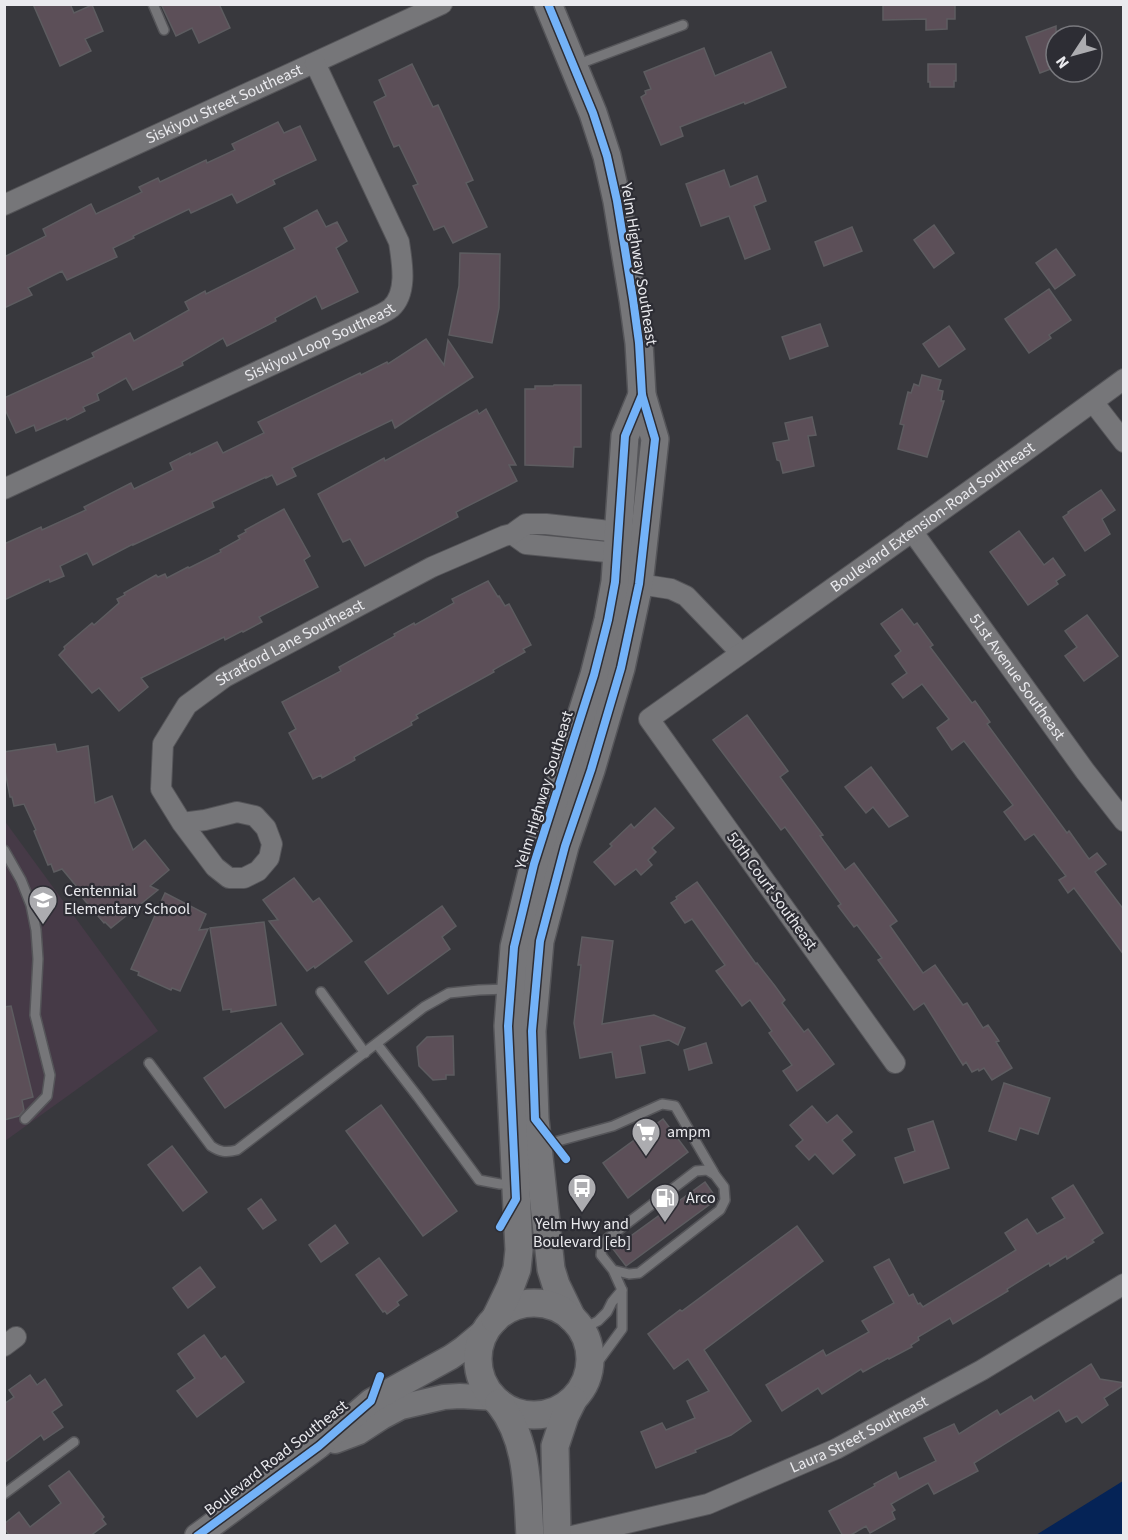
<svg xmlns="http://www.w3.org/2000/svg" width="1128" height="1540" viewBox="0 0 1128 1540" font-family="'Source Sans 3',sans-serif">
<rect width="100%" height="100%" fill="#38383d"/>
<!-- education -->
<polygon fill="#463a47" points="4,820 158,1031 5,1141 4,1141"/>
<!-- water -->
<polygon fill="#052356" points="1123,1481 1123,1535 1036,1535"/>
<!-- building -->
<g fill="#5c4f58" stroke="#5d5c60" stroke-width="1.5">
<polygon points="33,4 70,4 74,13 92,5 103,31 85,39 91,51 60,66"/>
<polygon points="161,4 219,4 230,28 199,43 192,28 176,36"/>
<polygon points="883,4 955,4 955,19 947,19 947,29 926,30 926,19 883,20"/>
<polygon points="1056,26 1056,67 1040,73 1026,37"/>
<polygon points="704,48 715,76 771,52 786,87 745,104 744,102 680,127 683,136 661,145 641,97 646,94 645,91 651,89 644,72"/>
<polygon points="412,64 433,107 438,105 473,180 466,183 487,227 453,243 444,226 434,230 413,186 418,184 399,145 394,147 374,102 386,96 379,80"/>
<polygon points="928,64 956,64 956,81 954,81 954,87 930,87 930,82 928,82"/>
<polygon points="278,122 284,133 300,126 316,160 273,180 275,184 237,203 232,194 191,213 189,209 133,236 134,238 113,248 117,257 67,280 62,271 28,288 32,295 4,308 4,257 46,236 43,229 91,204 96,214 142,192 139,187 158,178 160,182 206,160 207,163 235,150 232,144"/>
<polygon points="724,170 730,187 757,176 766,201 754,206 770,249 745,259 729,216 701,226 686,184"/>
<polygon points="317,210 326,227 337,222 347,241 336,248 358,292 322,309 316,296 275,318 276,321 227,346 223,338 182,362 183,365 133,390 126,378 97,394 99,400 83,407 85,411 67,420 66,418 36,431 34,425 16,433 4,407 4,398 94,357 92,353 130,333 134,341 189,310 185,302 205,291 206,294 295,249 284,228"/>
<polygon points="934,225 954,253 934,268 914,240"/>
<polygon points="852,227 862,251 824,266 815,242"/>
<polygon points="1056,249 1075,275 1055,289 1036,263"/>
<polygon points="460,253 500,254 499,308 492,343 449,335 459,286"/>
<polygon points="1049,289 1071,320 1049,335 1051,338 1029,353 1005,319"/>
<polygon points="820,324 828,346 790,359 782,337"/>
<polygon points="949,326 965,349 939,367 923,344"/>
<polygon points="426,339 444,365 448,340 473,377 395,428 392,420 292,468 296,476 277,485 272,475 266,478 266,477 212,502 214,507 133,545 133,544 93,565 87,553 60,566 64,576 50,582 49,579 4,600 4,544 41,527 42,530 86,510 84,507 131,483 134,489 173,470 170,463 190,453 190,455 217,442 223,453 264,433 258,422 360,373 361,375 387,362 388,364"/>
<polygon points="922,375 941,380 938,390 943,391 941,401 944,401 927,457 898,449 904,425 900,424 908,392 911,393 914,384 919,386"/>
<polygon points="554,385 581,385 581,447 574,447 573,467 525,465 525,389 535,389 535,386 553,386"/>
<polygon points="486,409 516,465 509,465 517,481 456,512 458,517 365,566 350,539 343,542 318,494 384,458 385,461 477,410 479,414"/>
<polygon points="812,417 816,435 808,436 814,466 783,473 780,461 777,460 773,443 789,440 785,423"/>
<polygon points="1101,490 1115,510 1102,519 1110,534 1085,551 1063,517 1069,513 1068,512"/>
<polygon points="284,509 310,556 304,560 318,587 259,617 262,622 243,632 242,631 225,640 224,637 141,678 148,687 119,711 99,688 92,693 59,655 65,649 64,647 92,623 94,625 119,603 117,599 125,595 124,593 156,575 158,577 165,574 167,578 188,567 189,568 221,552 220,550 240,539 238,536 246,532 245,530"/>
<polygon points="1019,531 1044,565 1053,558 1065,575 1056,581 1058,584 1028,605 990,552"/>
<polygon points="488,581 498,597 499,596 505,606 509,604 531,645 523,649 525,652 493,670 494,672 416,715 418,718 411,722 412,725 354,757 355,760 322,778 321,775 313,779 289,733 296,729 282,702 341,671 339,667 395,636 394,634 414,623 415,625 454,603 452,599"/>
<polygon points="902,609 914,625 917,623 933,645 930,647 972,703 975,701 990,722 987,724 1067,833 1069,831 1089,859 1097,853 1106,864 1095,872 1124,910 1124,955 1074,888 1068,893 1059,880 1066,876 1034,834 1025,840 1004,812 1013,805 964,741 952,750 937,728 949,719 922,684 903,698 892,684 907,673 895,656 901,651 881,624"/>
<polygon points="1087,615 1118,656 1084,681 1065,656 1077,647 1065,631"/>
<polygon points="747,715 788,771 780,777 823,835 820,836 845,870 854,863 897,921 890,926 923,973 935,965 963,1005 967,1003 983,1028 988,1025 999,1041 996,1042 1012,1068 992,1080 984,1068 979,1071 978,1069 972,1072 966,1062 963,1065 924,1003 914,1010 878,960 882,958 857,925 854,927 838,906 841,904 785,827 781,830 713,740"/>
<polygon points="55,744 57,752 88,746 95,803 112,796 133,850 145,840 169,870 150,886 158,890 111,928 105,922 104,923 80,895 82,893 62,869 54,872 51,864 48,865 34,831 36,830 24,804 14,806 12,797 10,797 4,765 4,752"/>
<polygon points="871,767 908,816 889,827 873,807 866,813 845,787"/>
<polygon points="655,808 674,828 652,848 656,852 648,860 652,865 641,875 636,869 615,885 594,862 612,846 610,844 631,824 634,828"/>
<polygon points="294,878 313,902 319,898 352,941 315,968 314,966 307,971 269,921 278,920 263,900"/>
<polygon points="697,882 756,964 757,963 775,986 785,1000 782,1003 804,1032 808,1029 834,1064 797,1091 783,1071 792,1065 769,1033 772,1031 750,1000 742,1006 716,971 725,965 692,919 685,923 671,903 677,899 676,897"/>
<polygon points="165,893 206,914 199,930 208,929 180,991 172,988 171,990 138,975 139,972 131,969"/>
<polygon points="442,906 456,926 442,937 450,949 388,994 365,962"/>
<polygon points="264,922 276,1005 231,1012 231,1009 223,1010 210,928"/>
<polygon points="582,937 613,941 602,1024 654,1015 685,1028 678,1045 669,1040 640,1046 645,1073 616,1078 612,1052 580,1058 574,1023 581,965 578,965"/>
<polygon points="11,1006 33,1097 22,1100 24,1110 19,1116 4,1120 4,1007"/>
<polygon points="281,1023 303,1054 225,1108 204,1078"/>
<polygon points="453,1036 454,1075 446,1075 446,1079 433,1080 419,1066 417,1047 427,1037"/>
<polygon points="706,1043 712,1063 689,1070 684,1050"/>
<polygon points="1004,1083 1050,1098 1038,1134 1020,1128 1016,1140 989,1131"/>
<polygon points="381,1105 457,1211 423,1236 346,1131"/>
<polygon points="812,1106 827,1123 837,1115 852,1132 842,1140 855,1155 833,1174 815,1154 809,1160 796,1146 803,1140 790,1125"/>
<polygon points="663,1119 688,1152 628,1198 603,1163"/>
<polygon points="933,1121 949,1168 904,1183 895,1158 915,1151 908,1129"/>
<polygon points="172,1146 207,1192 183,1211 148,1165"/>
<polygon points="705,1182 717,1199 626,1266 613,1249"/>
<polygon points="1073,1185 1103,1233 1092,1240 1094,1242 1067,1259 1066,1256 1050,1266 1049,1263 1007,1289 1008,1291 953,1324 950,1318 918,1337 919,1340 911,1345 912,1347 889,1359 888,1358 863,1372 861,1369 822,1394 818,1388 782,1411 766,1385 823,1350 826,1356 869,1332 862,1321 894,1303 874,1267 889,1259 909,1296 913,1294 918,1304 920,1303 923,1307 1016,1250 1005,1233 1027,1219 1037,1234 1065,1218 1052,1198"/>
<polygon points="261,1199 276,1220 263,1229 248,1209"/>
<polygon points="335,1225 348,1243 321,1262 309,1245"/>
<polygon points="797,1226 823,1261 704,1350 751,1421 731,1435 695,1450 696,1452 656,1468 641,1432 662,1423 666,1430 695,1418 687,1401 709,1391 688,1359 674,1369 648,1334 680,1310 682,1311"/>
<polygon points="379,1258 407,1295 397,1302 399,1305 387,1314 385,1311 383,1312 356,1275"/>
<polygon points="200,1267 215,1287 188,1308 173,1288"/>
<polygon points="204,1335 221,1359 225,1356 244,1382 197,1417 177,1391 195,1378 178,1354"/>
<polygon points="1091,1364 1100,1379 1124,1383 1124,1385 1104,1398 1108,1405 1082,1423 1077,1416 1066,1422 1059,1410 974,1463 978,1471 934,1494 928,1483 891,1504 895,1510 892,1512 895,1519 870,1533 866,1526 849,1536 843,1536 829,1511 875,1486 874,1484 896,1472 899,1479 936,1461 924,1438 954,1424 959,1434 997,1410 1000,1415 1031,1396 1034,1401"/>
<polygon points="30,1375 37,1385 45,1379 62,1405 52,1412 63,1427 44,1440 41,1435 4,1463 4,1404 14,1397 9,1390"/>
<polygon points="69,1471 104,1517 102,1519 106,1524 90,1536 10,1536 4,1528 4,1524 19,1512 30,1527 61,1503 49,1486"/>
</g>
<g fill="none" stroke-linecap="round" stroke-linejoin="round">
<!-- service casing -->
<g stroke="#555559" stroke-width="12">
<g id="service">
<polyline points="153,4 164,30"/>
<polyline points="576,65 683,25"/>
<polyline points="4,850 21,880 31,905 36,930 38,959 35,1015 50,1075 47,1096 25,1119"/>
<polyline points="321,992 365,1053"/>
<polyline points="377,1044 418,1097 479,1180 500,1184 513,1184"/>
<path d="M149,1063L211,1146C220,1152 226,1153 237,1150L424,1007L449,993L479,990L507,989"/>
<polyline points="540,1146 613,1126 662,1104 675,1106 714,1173"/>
<polyline points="613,1270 629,1274 639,1273 720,1210 725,1200 724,1187 715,1175 707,1170 696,1171 608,1238 602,1247 601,1255 613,1270 622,1290"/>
<polyline points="582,1329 598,1321 607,1312 612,1302 622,1290 622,1329 589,1374"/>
<polyline points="4,1494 74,1442"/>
</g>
</g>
<!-- minor casing -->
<g stroke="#555559" stroke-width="22">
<g id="minor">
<path id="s1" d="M4,205L442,4"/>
<polyline points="1093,402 1124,442"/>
<path id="s2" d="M4,489L373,318C379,315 386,312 391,308C408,293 402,262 399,242L315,63"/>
<path id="s3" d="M912,531L1085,771L1124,821"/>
<polyline points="512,534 526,544 617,553"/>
<polyline points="639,584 671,589 686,596 741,653"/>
<path id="s4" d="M182,823L205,820L237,812L255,816L266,828L272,844L269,858L258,871L244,878H229L215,867L182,823L161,789L163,744L187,705L225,677L432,567L504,536L512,534L526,524H546L619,532"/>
<path id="s5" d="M895,1063L649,719L1024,452L1124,379"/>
<polyline points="4,1346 16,1337"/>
<path id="s6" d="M572,1536L708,1504L836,1449L982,1370L1124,1284"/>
</g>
</g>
<!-- tertiary casing -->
<g stroke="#555559" stroke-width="27">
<g id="tertiary">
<polyline points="335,1441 359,1432 382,1417 401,1407 444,1397 460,1396 495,1398"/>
<polyline points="197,1536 319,1446 371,1401 451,1357 464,1348 488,1328"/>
</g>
</g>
<!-- secondary casing -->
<g stroke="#555559" stroke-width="30">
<g id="secondary">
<polyline points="548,4 593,113 607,156 617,201 633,299 639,343 642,395 655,439 639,584 621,668 591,770 565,846 540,941 532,1031 535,1119 551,1269 556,1285 572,1318"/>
<circle cx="534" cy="1359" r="56"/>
<polyline points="495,1319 510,1288 517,1269 519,1250 508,1026 514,947 534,864 594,675 608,620 615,582 625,436 642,395"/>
<path d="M499,1403C529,1441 527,1489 530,1536"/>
<polyline points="557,1536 555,1446 565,1416 573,1400"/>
</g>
</g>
<!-- service -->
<use href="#service" stroke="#767679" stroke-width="9"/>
<!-- minor -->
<use href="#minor" stroke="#767679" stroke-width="20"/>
<!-- tertiary -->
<use href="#tertiary" stroke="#767679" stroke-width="24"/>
<!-- secondary -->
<use href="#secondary" stroke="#767679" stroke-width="27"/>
<!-- cycleway casing -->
<g stroke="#2d2d34" stroke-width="11">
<g id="cycleway">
<polyline points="548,4 593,113 607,156 617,201 633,299 639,343 642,395 655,439 639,584 621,668 591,770 565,846 540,941 532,1031 535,1119 566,1159"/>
<polyline points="500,1227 516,1199 508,1026 514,947 534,864 594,675 608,620 615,582 625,436 642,395"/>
<polyline points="197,1536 319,1446 371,1401 380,1376"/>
</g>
</g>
<!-- cycleway -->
<use href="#cycleway" stroke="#73b2f8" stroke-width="8"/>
</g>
<!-- icons -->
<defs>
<g id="school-pin" transform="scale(1.5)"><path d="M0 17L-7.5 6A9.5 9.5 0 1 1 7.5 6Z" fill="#acacb0" stroke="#2d2d34"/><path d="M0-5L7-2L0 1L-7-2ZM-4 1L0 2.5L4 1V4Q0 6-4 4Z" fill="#fff"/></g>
<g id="supermarket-pin" transform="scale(1.5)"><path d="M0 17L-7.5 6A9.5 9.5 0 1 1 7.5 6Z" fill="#acacb0" stroke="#2d2d34"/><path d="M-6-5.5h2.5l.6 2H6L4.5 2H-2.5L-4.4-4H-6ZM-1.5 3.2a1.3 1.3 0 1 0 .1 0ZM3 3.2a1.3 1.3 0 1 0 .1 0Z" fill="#fff"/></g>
<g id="bus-pin" transform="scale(1.5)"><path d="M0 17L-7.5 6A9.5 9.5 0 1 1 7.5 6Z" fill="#acacb0" stroke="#2d2d34"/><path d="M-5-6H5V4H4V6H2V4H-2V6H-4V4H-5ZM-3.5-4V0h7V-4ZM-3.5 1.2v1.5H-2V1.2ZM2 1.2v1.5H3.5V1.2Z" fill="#fff"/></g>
<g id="fuel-pin" transform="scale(1.5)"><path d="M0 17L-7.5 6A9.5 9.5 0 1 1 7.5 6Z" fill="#acacb0" stroke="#2d2d34"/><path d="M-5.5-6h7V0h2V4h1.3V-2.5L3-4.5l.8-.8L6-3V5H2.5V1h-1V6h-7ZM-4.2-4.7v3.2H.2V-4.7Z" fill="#fff"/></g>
</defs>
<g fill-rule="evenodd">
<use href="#school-pin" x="43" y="900"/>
<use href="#supermarket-pin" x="646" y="1132"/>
<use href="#bus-pin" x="582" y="1188"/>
<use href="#fuel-pin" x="665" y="1198"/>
</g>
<g text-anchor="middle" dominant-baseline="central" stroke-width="4.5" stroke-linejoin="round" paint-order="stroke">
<!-- street labels -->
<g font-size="16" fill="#eaeaee" stroke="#2d2d34">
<text stroke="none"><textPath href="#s1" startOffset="242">Siskiyou Street Southeast</textPath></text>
<text transform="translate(639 264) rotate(81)">Yelm Highway Southeast</text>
<text stroke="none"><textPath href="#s2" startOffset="348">Siskiyou Loop Southeast</textPath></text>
<text stroke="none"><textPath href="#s5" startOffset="771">Boulevard Extension-Road Southeast</textPath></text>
<text stroke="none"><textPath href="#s4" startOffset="494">Stratford Lane Southeast</textPath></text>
<text stroke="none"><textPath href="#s3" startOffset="180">51st Avenue Southeast</textPath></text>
<text transform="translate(544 790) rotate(-73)">Yelm Highway Southeast</text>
<text transform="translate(772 891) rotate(54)">50th Court Southeast</text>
<text stroke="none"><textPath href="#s6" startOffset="306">Laura Street Southeast</textPath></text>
<text transform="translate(276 1458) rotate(-38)">Boulevard Road Southeast</text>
</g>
<!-- poi labels -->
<g font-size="16" fill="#eaeaee" stroke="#2d2d34" text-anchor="start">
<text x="64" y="891">Centennial<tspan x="64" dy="18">Elementary School</tspan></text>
<text x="667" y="1132">ampm</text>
<text x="686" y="1198">Arco</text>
<text x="582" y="1224" text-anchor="middle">Yelm Hwy and<tspan x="582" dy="18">Boulevard [eb]</tspan></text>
</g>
</g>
<!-- border -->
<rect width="1128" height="1540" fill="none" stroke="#eaeaee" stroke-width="12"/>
<!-- north arrow -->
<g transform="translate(1074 54) rotate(234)"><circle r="28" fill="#2d2d34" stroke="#79797e" stroke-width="1.5"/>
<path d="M0-4.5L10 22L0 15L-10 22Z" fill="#acacb0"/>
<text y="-9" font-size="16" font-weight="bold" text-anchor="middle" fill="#eaeaee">N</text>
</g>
</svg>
